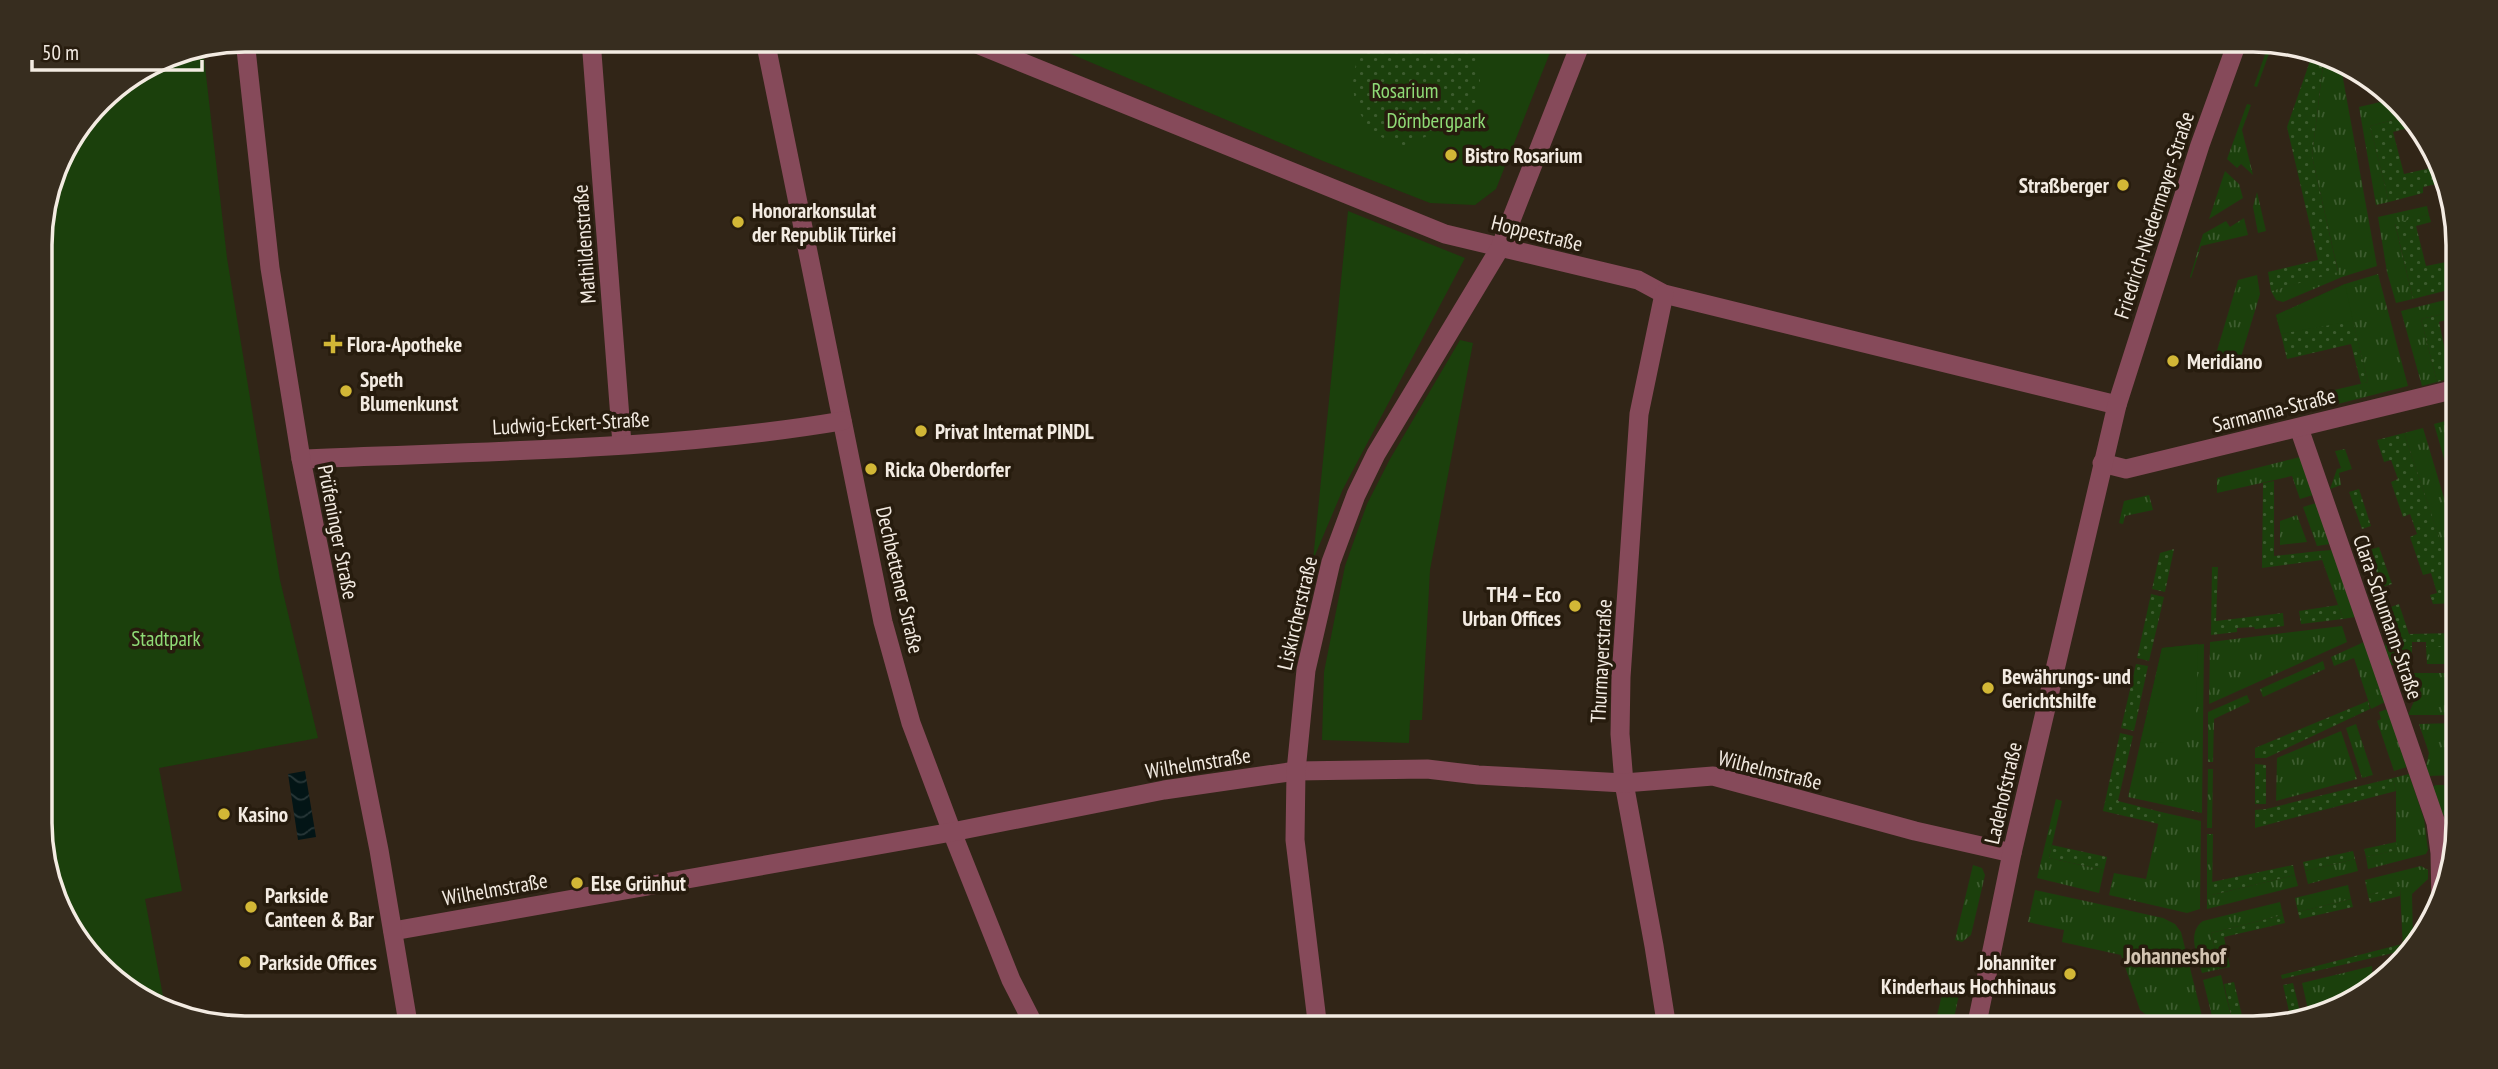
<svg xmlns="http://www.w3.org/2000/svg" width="2498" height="1069" viewBox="0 0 2498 1069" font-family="'PT Sans Narrow',sans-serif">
<defs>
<pattern id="grass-tufts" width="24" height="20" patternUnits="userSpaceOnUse" patternTransform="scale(1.75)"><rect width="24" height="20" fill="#1b400c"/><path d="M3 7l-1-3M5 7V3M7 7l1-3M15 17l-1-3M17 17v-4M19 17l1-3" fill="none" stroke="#3d5c2f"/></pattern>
<pattern id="garden-dots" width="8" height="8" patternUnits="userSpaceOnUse" patternTransform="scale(1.75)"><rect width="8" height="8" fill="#1b400c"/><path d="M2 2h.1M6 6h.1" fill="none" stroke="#3d5c2f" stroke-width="1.8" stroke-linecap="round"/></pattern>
<pattern id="water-waves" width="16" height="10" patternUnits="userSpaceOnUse" patternTransform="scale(1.75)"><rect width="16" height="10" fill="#031516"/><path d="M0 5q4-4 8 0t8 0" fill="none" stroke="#283738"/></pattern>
</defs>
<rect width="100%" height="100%" fill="#312517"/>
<!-- grass -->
<g fill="url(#grass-tufts)">
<polygon points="2269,43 2331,56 2340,62 2377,266 2342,277 2283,302 2276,300 2271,291 2338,271 2312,156 2323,66 2271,48 2257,87 2254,86"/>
<polygon points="2389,100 2404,111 2405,117 2370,126 2389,202 2376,205 2359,107"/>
<polygon points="2247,104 2251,105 2242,130 2253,175 2241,164 2237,168 2227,159"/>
<polygon points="2225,171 2239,184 2243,198 2209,219"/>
<polygon points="2257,192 2266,231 2258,233 2253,207"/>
<polygon points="2427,206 2429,215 2395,224 2413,299 2396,303 2387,272 2378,217"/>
<polygon points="2244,218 2248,235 2201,246 2191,278 2190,277 2203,234 2226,221 2230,227"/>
<polygon points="2378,274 2408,386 2330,406 2326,392 2368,382 2353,322 2281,334 2276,315 2345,284"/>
<polygon points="2257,275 2260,294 2240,360 2216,354 2238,280"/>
<polygon points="2453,298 2456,311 2421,319 2437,382 2422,386 2401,311"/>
<polygon points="2457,418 2457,503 2434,424"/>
<polygon points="2423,428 2454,531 2457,535 2457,575 2452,576 2404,433"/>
<polygon points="2345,449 2352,469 2339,473 2341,485 2330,489 2337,469 2341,468 2335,451"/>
<polygon points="2300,457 2313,495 2300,499 2292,476 2217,493 2217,478"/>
<polygon points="2149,495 2153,510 2125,516 2123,524 2119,523 2124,501"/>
<polygon points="2316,503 2330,544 2317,546 2303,507"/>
<polygon points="2297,515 2307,542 2280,545 2280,521"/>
<polygon points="2332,550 2355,617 2343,619 2319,551"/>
<polygon points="2342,626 2347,642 2209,704 2210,642"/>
<polygon points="2395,629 2402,647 2412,647 2412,664 2390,665 2384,647"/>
<polygon points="2364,642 2385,702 2371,709 2354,658 2334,666 2331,657"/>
<polygon points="2204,644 2202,813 2128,797 2162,648"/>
<polygon points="2426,647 2457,647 2457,664 2427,664"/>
<polygon points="2323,661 2325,669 2263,697 2260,689"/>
<polygon points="2411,673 2457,673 2455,715 2408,715 2418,692"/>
<polygon points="2247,695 2250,702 2214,719 2213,762 2208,762 2208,712"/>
<polygon points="2387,709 2407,767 2394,771 2377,721 2381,719 2379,712"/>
<polygon points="2455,723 2456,775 2428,776 2426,767 2429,753 2419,724"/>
<polygon points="2356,724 2373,775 2362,778 2346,728"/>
<polygon points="2341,731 2357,779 2276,801 2277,758"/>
<polygon points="2208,769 2213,769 2212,828 2207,828"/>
<polygon points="2409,774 2424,819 2428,850 2426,854 2368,869 2366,857 2396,850 2396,791 2393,778"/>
<polygon points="2436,785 2458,785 2457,815 2442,815 2432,787"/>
<polygon points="2056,799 2062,801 2049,858 2104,870 2099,893 2037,878"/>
<polygon points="2161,812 2201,821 2200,909 2187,913 2109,895 2114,873 2146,879"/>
<polygon points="2207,834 2213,834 2212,895 2295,875 2298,886 2207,909"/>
<polygon points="2355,859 2358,871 2308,884 2305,871"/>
<polygon points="1973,865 1982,868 1985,875 1971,935 1962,942 1955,940"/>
<polygon points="2421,866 2428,870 2428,879 2412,894 2413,938 2403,950 2400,887 2368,895 2365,880"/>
<polygon points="2348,885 2351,899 2298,912 2295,898"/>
<polygon points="2035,890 2163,918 2175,924 2181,932 2205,1028 2155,1028 2154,1021 2140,1010 2121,955 2062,942 2064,930 2028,922"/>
<path d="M2280,902L2283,915L2211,933L2220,969L2202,973C2198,956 2186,933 2203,921Z"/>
<polygon points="2372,966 2373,987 2367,994 2309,1014 2302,983"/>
<polygon points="2221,975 2234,1028 2215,1028 2203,980"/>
<polygon points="1945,982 1961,985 1952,1028 1934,1028"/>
<polygon points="2061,1016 2071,1028 2015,1028 2016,1017"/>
</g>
<!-- park -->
<g fill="#1b400c">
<polygon points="1038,40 1555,40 1496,189 1475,205 1430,203 1323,161"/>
<polygon points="203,49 227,258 280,580 318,738 159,768 182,891 145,899 166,1012 83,949 42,851 41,232 62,154 110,91 167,56"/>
<polygon points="1348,211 1465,258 1343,489 1313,560"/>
<polygon points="2345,284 2353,321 2281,334 2276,315"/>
<polygon points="1460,340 1473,343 1430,570 1422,720 1410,720 1409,743 1322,740 1324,672 1345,566 1367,504 1390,459"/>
<polygon points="2198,644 2196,714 2164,742 2140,744 2162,648"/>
</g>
<!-- garden -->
<g fill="url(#garden-dots)">
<path d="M1367,40H1465C1486,62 1482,91 1472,117L1404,146C1396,143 1385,140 1378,135C1347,110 1347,71 1367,40Z"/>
<polygon points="2310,61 2323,65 2312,156 2338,272 2271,291 2268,272 2318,260 2287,127"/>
<polygon points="2405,117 2408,128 2393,132 2404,174 2435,167 2441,183 2423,187 2423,193 2389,202 2370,126"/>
<polygon points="2429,215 2431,222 2416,226 2426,266 2456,260 2456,281 2447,284 2448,290 2413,299 2395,223"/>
<polygon points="2456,311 2456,317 2439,322 2448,364 2456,363 2456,377 2437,382 2421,319"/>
<polygon points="2353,321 2368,382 2361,384 2351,344 2287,359 2281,334"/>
<polygon points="2404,433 2452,575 2457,575 2457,603 2433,604 2430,595 2437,593 2431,573 2423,575 2410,537 2417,534 2410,514 2403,517 2391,482 2398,479 2391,460 2384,462 2377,440"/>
<polygon points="2274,481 2274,556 2319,551 2322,560 2262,568 2263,483"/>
<polygon points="2359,489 2371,526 2362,529 2349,492"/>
<polygon points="2379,547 2392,584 2382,587 2369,550"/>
<polygon points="2174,549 2165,592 2152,589 2160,553"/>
<polygon points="2212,567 2218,567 2216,621 2283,613 2284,626 2255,629 2254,627 2237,628 2237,632 2211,635"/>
<polygon points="2151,594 2164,597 2149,661 2137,658"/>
<polygon points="2399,604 2409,634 2456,633 2457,647 2426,647 2426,642 2412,642 2412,647 2402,647 2388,608"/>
<polygon points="2338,605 2343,619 2301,624 2299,611"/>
<polygon points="2136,664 2148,666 2134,731 2121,728"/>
<polygon points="2368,701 2370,709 2266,758 2255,758 2255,748"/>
<polygon points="2120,733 2133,736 2118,801 2161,812 2159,824 2103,811"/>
<polygon points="2255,764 2266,765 2266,804 2255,804"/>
<polygon points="2393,778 2396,791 2255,828 2255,810 2266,809"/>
<polygon points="2396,842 2397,850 2366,857 2364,849"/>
<polygon points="2052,845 2107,857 2104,870 2049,858"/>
<polygon points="2353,851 2355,859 2305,871 2303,862"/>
<polygon points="2293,865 2295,875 2212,895 2212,882"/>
<polygon points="2400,886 2400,896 2370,903 2368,895"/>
<polygon points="2351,899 2353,907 2300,919 2298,912"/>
<polygon points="2283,915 2285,923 2224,937 2230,967 2220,969 2211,933"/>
<polygon points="2402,944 2402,951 2282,979 2281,975"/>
<polygon points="2234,982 2245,1028 2234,1028 2224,984"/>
<polygon points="2293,983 2301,1016 2291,1020 2283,985"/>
</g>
<!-- water -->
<polygon fill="url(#water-waves)" points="305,771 316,837 298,840 288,774"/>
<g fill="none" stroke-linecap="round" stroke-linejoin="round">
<!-- minor -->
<g stroke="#864a5a" stroke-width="19">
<polyline points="591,40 622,444"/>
<polyline points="765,40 883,622 911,723 952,832 1011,980 1036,1029"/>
<polyline points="967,40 1445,234 1638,280 1664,294 2117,405"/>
<polyline points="1664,294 1639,414 1621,677 1620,734 1624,783 1654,946 1667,1028"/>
<polyline points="2299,428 2436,823 2440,853 2441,904"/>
<path d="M301,459C481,451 664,451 842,421"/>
<polyline points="2102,463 2126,469 2456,389"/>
<polyline points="393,931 952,832 1164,790 1296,771 1427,769 1478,775 1624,783 1713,776 1915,831 2012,853"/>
<polyline points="1976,1028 2012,853 2117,405 2200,145 2238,40"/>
<polyline points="1318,1029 1295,840 1296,771 1306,670 1331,562 1356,495 1376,454 1500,248 1582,40"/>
</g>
<!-- tertiary -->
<polyline stroke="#864a5a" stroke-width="19" points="245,40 270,268 301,459 379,850 409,1029"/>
</g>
<!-- markers -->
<g fill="#d2b736" stroke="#271c0e" stroke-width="2.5">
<circle cx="1451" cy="155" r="7"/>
<circle cx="2123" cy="185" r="7"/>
<circle cx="738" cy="222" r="7"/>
<path d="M329.5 333.5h7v7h7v7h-7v7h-7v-7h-7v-7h7z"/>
<circle cx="2173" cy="361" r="7"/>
<circle cx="346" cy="391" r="7"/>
<circle cx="921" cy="431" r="7"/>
<circle cx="871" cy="469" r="7"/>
<circle cx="1575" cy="606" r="7"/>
<circle cx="1988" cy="688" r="7"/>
<circle cx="224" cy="814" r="7"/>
<circle cx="577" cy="883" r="7"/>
<circle cx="251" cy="907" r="7"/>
<circle cx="245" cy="962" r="7"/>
<circle cx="2070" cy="974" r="7"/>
</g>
<g text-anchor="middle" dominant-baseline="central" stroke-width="7" stroke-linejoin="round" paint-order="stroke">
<!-- park labels -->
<g font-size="21" fill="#8fdb76" stroke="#271c0e">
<text x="1405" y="90">Rosarium</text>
<text x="1436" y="120">Dörnbergpark</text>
<text x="166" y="638">Stadtpark</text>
</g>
<!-- poi labels -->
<g font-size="21" font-weight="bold" fill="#f3ebe2" stroke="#271c0e" text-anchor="start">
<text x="1465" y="155">Bistro Rosarium</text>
<text x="2109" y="185" text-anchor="end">Straßberger</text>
<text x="752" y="210">Honorarkonsulat<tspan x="752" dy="24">der Republik Türkei</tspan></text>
<text x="347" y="344">Flora-Apotheke</text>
<text x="2187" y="361">Meridiano</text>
<text x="360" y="379">Speth<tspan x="360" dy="24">Blumenkunst</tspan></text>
<text x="935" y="431">Privat Internat PINDL</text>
<text x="885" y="469">Ricka Oberdorfer</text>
<text x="1561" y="594" text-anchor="end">TH4 – Eco<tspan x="1561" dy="24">Urban Offices</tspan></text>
<text x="2002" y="676">Bewährungs- und<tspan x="2002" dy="24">Gerichtshilfe</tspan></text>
<text x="238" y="814">Kasino</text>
<text x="591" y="883">Else Grünhut</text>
<text x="265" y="895">Parkside<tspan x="265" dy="24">Canteen &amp; Bar</tspan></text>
<text x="259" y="962">Parkside Offices</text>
<text x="2056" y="962" text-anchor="end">Johanniter<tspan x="2056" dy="24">Kinderhaus Hochhinaus</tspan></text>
</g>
<!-- street labels -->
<g font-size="21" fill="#f3ebe2" stroke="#271c0e">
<text transform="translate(2154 215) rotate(-72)">Friedrich-Niedermayer-Straße</text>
<text transform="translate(1537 233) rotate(14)">Hoppestraße</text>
<text transform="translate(584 244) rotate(-94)">Mathildenstraße</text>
<text transform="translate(2274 410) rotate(-14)">Sarmanna-Straße</text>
<text transform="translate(571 423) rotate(-3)">Ludwig-Eckert-Straße</text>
<text transform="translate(338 532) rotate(79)">Prüfeninger Straße</text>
<text transform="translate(900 580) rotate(77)">Dechbettener Straße</text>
<text transform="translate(1297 613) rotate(-77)">Liskircherstraße</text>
<text transform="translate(2388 617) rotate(71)">Clara-Schumann-Straße</text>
<text transform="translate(1601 661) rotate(-87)">Thurmayerstraße</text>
<text transform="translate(1198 763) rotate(-9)">Wilhelmstraße</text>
<text transform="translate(1770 770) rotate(14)">Wilhelmstraße</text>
<text transform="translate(2003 793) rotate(-77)">Ladehofstraße</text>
<text transform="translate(495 889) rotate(-10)">Wilhelmstraße</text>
</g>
<!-- neighbourhood labels -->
<g font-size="23" font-weight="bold" fill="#d3c4b2" stroke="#271c0e">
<text x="2175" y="955">Johanneshof</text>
</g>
</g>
<!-- crop -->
<path d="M0 0H2498V1069H0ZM245 52H2253A193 193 0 0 1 2446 245V823A193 193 0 0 1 2253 1016H245A193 193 0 0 1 52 823V245A193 193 0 0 1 245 52Z" fill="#372d1f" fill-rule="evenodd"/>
<path fill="none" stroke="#f3ebe2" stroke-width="3.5" d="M245 52H2253A193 193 0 0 1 2446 245V823A193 193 0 0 1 2253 1016H245A193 193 0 0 1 52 823V245A193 193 0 0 1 245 52Z"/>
<!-- scale -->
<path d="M32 60v10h170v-10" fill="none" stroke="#f3ebe2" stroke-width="3.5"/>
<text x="42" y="60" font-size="21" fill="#f3ebe2" stroke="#271c0e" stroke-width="5" paint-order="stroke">50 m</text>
</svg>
